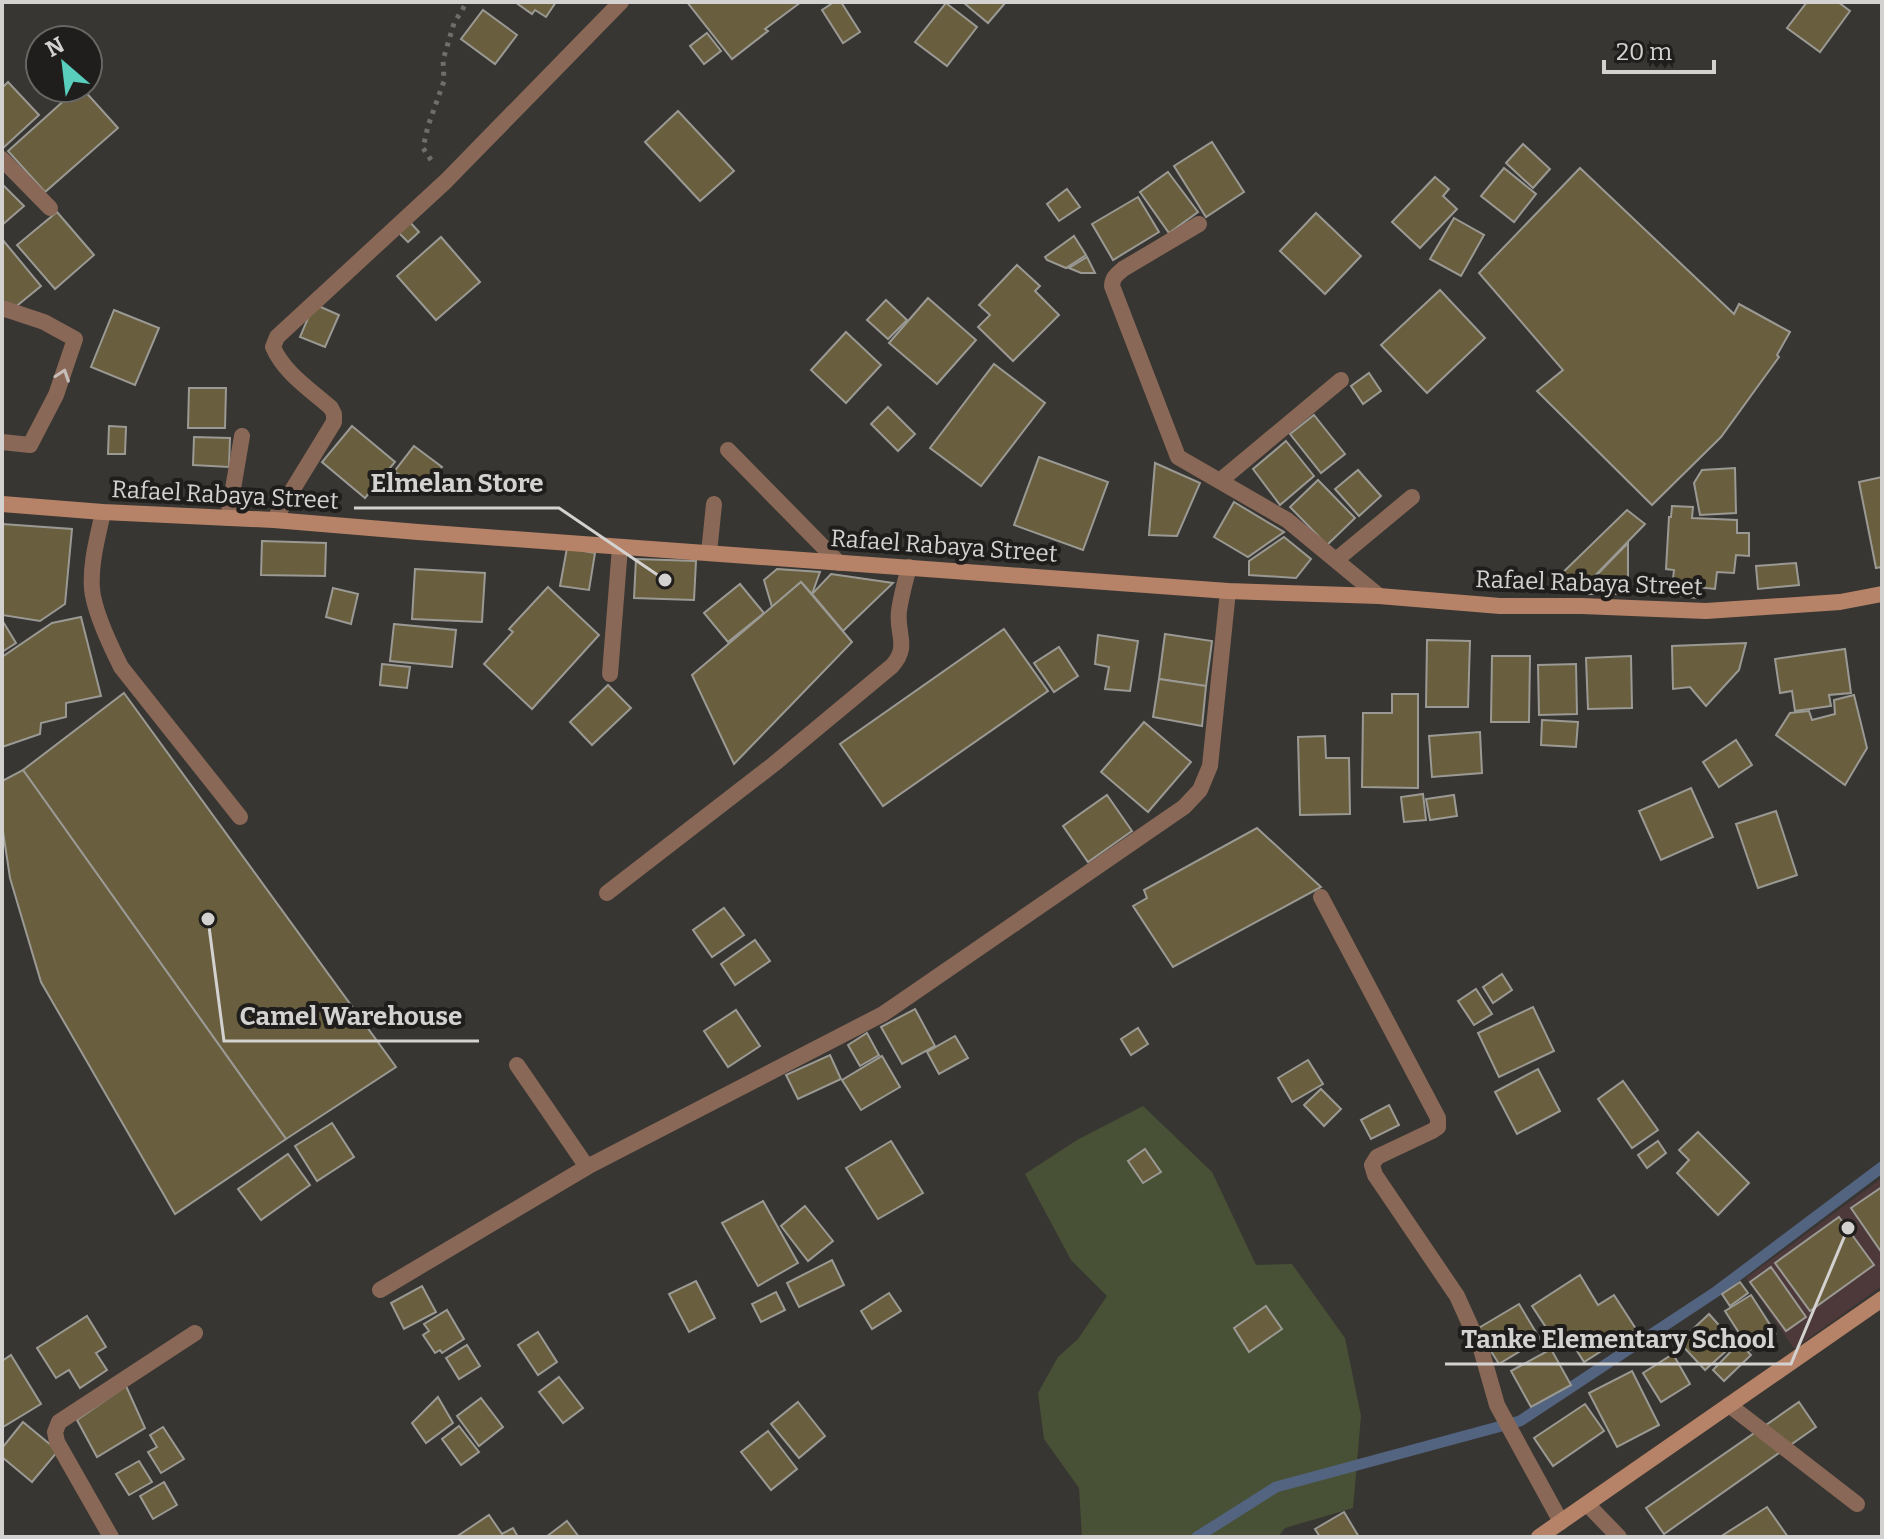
<svg xmlns="http://www.w3.org/2000/svg" width="1884" height="1539" viewBox="0 0 1884 1539" font-family="Bitter,serif">
<rect width="100%" height="100%" fill="#383632"/>
<!-- education -->
<polygon fill="#4d383a" points="1882,1178 1882,1286 1794,1349 1746,1278"/>
<!-- green -->
<polygon fill="#485136" points="1143,1106 1212,1172 1256,1265 1292,1264 1345,1338 1361,1416 1353,1508 1285,1528 1278,1537 1082,1537 1079,1488 1044,1439 1038,1393 1058,1357 1078,1339 1107,1296 1071,1260 1025,1174 1077,1140"/>
<g fill="none" stroke-linecap="round" stroke-linejoin="round">
<!-- stream -->
<polyline stroke="#536481" stroke-width="11" points="1197,1537 1276,1487 1520,1421 1717,1291 1882,1167"/>
</g>
<!-- building -->
<g fill="#695e3d" stroke="#9a9994" stroke-width="2">
<polygon points="515,2 556,2 546,17 535,10 532,14"/>
<polygon points="687,2 801,2 765,29 768,31 732,59"/>
<polygon points="834,2 841,2 860,32 843,43 822,10"/>
<polygon points="965,2 1006,2 988,23 964,3"/>
<polygon points="1807,2 1838,2 1850,11 1820,52 1787,28"/>
<polygon points="946,3 977,27 947,66 915,42"/>
<polygon points="483,10 517,35 495,64 461,39"/>
<polygon points="707,33 721,51 704,64 690,46"/>
<polygon points="8,82 39,115 2,149 2,88"/>
<polygon points="78,88 82,88 118,128 45,192 8,151"/>
<polygon points="678,111 734,171 700,201 645,142"/>
<polygon points="1212,142 1244,192 1206,217 1174,166"/>
<polygon points="1523,144 1550,169 1533,188 1506,163"/>
<polygon points="1504,168 1536,194 1514,222 1481,196"/>
<polygon points="1580,168 1734,314 1739,304 1790,332 1777,355 1779,357 1721,437 1652,505 1537,391 1563,370 1479,273"/>
<polygon points="1168,172 1198,212 1169,233 1140,192"/>
<polygon points="1435,177 1449,189 1443,196 1457,209 1420,248 1392,222"/>
<polygon points="2,184 24,206 2,225"/>
<polygon points="1067,189 1080,207 1059,221 1047,204"/>
<polygon points="1138,197 1159,232 1113,260 1092,224"/>
<polygon points="57,212 94,255 55,289 17,245"/>
<polygon points="1316,213 1361,256 1325,294 1280,251"/>
<polygon points="1454,218 1484,235 1461,276 1430,259"/>
<polygon points="408,220 419,232 408,242 397,231"/>
<polygon points="1074,236 1086,255 1066,268 1047,260 1045,257"/>
<polygon points="441,237 480,282 436,320 397,276"/>
<polygon points="2,239 41,286 2,318"/>
<polygon points="1087,257 1095,273 1081,273 1069,268"/>
<polygon points="1017,265 1040,286 1035,291 1059,315 1013,361 978,327 990,315 979,305"/>
<polygon points="1440,290 1485,338 1427,393 1381,345"/>
<polygon points="928,298 976,340 937,384 889,343"/>
<polygon points="886,300 907,320 888,339 867,320"/>
<polygon points="314,304 339,315 325,347 300,337"/>
<polygon points="114,310 159,328 135,385 91,367"/>
<polygon points="846,332 881,365 846,403 811,370"/>
<polygon points="994,364 1045,403 981,486 930,448"/>
<polygon points="1369,373 1381,391 1363,404 1351,386"/>
<polygon points="189,388 226,388 225,428 188,428"/>
<polygon points="888,407 915,434 898,451 871,424"/>
<polygon points="1314,415 1345,454 1321,473 1290,434"/>
<polygon points="109,426 126,427 125,454 108,454"/>
<polygon points="352,426 395,462 365,498 322,462"/>
<polygon points="194,437 230,438 229,467 193,465"/>
<polygon points="1286,441 1314,476 1280,505 1253,469"/>
<polygon points="414,446 442,467 426,488 394,472"/>
<polygon points="1039,457 1108,482 1083,550 1014,525"/>
<polygon points="1155,463 1200,483 1177,536 1149,535"/>
<polygon points="1735,468 1736,513 1700,515 1694,483 1702,470"/>
<polygon points="1358,470 1381,496 1359,516 1335,489"/>
<polygon points="1882,477 1882,567 1876,568 1859,482"/>
<polygon points="1318,480 1355,518 1327,545 1290,507"/>
<polygon points="1234,502 1284,532 1248,557 1214,537"/>
<polygon points="1672,506 1693,507 1692,518 1737,520 1737,533 1749,533 1749,556 1736,555 1734,573 1717,572 1715,589 1697,587 1696,598 1671,595 1674,570 1666,569 1669,517 1671,517"/>
<polygon points="1627,510 1645,524 1584,587 1552,583"/>
<polygon points="2,524 72,529 65,604 40,621 2,615"/>
<polygon points="1284,537 1311,559 1296,578 1249,575 1249,561"/>
<polygon points="262,541 326,543 325,576 261,575"/>
<polygon points="1628,543 1628,594 1589,594 1584,588"/>
<polygon points="567,548 595,553 589,590 560,586"/>
<polygon points="636,559 696,561 694,600 634,598"/>
<polygon points="1796,563 1799,585 1758,589 1756,566"/>
<polygon points="415,569 485,573 482,622 412,619"/>
<polygon points="777,569 820,572 812,594 801,582 772,607 764,580"/>
<polygon points="831,574 893,583 843,631 812,594"/>
<polygon points="801,582 852,642 734,764 692,675"/>
<polygon points="740,584 764,613 728,642 704,613"/>
<polygon points="548,587 599,635 532,709 484,664 513,632 509,629"/>
<polygon points="333,588 358,594 351,624 326,617"/>
<polygon points="81,617 101,696 66,703 66,717 41,723 40,734 2,747 2,657 52,623"/>
<polygon points="2,620 16,643 2,652"/>
<polygon points="394,624 456,630 452,667 390,661"/>
<polygon points="1004,629 1048,691 883,806 840,744"/>
<polygon points="1165,634 1212,641 1206,686 1159,679"/>
<polygon points="1098,635 1138,641 1130,691 1105,689 1109,667 1095,664"/>
<polygon points="1427,640 1470,641 1468,707 1426,707"/>
<polygon points="1746,643 1739,670 1706,706 1690,687 1673,689 1672,646"/>
<polygon points="1059,647 1078,676 1054,692 1034,663"/>
<polygon points="1845,649 1851,693 1829,695 1831,706 1795,711 1792,691 1780,693 1775,659"/>
<polygon points="1492,656 1530,656 1529,722 1491,722"/>
<polygon points="1631,656 1632,708 1588,709 1586,658"/>
<polygon points="382,664 410,667 407,688 380,685"/>
<polygon points="1576,664 1577,714 1539,715 1538,665"/>
<polygon points="1159,679 1206,686 1202,726 1153,717"/>
<polygon points="608,685 631,708 592,745 570,722"/>
<polygon points="124,693 396,1067 286,1139 23,770"/>
<polygon points="1392,694 1418,694 1418,788 1362,787 1363,713 1392,713"/>
<polygon points="1854,695 1867,748 1845,785 1776,735 1790,713 1809,711 1812,720 1835,714 1834,700"/>
<polygon points="1542,720 1578,722 1576,747 1541,745"/>
<polygon points="1144,722 1191,762 1148,812 1101,772"/>
<polygon points="1480,732 1482,773 1432,777 1429,736"/>
<polygon points="1325,736 1326,758 1349,758 1350,814 1300,815 1298,737"/>
<polygon points="1736,740 1752,765 1719,787 1703,762"/>
<polygon points="23,770 286,1139 175,1214 41,982 10,878 2,825 2,781"/>
<polygon points="1691,788 1713,837 1661,860 1639,811"/>
<polygon points="1423,794 1426,820 1404,822 1401,797"/>
<polygon points="1107,795 1132,831 1088,862 1063,826"/>
<polygon points="1454,795 1457,816 1430,820 1426,799"/>
<polygon points="1776,811 1797,875 1758,888 1736,824"/>
<polygon points="1257,828 1321,887 1173,967 1133,906 1147,898 1144,890"/>
<polygon points="724,908 744,935 712,957 693,930"/>
<polygon points="755,940 770,961 735,985 721,964"/>
<polygon points="1502,974 1512,990 1493,1003 1483,987"/>
<polygon points="1476,989 1492,1014 1474,1025 1458,1001"/>
<polygon points="1533,1007 1554,1051 1499,1077 1478,1033"/>
<polygon points="915,1009 935,1046 902,1064 881,1027"/>
<polygon points="736,1010 760,1046 728,1067 704,1031"/>
<polygon points="1138,1028 1148,1044 1131,1055 1121,1039"/>
<polygon points="867,1033 879,1055 860,1066 848,1045"/>
<polygon points="955,1036 968,1058 939,1074 927,1052"/>
<polygon points="830,1055 841,1079 798,1099 786,1075"/>
<polygon points="882,1056 900,1087 861,1110 842,1080"/>
<polygon points="1308,1060 1323,1084 1292,1102 1278,1078"/>
<polygon points="1538,1069 1560,1111 1517,1134 1495,1092"/>
<polygon points="1623,1081 1658,1130 1632,1148 1598,1099"/>
<polygon points="1321,1089 1341,1109 1324,1126 1304,1105"/>
<polygon points="1389,1105 1399,1125 1371,1139 1361,1120"/>
<polygon points="332,1123 354,1157 317,1181 295,1146"/>
<polygon points="1698,1132 1749,1183 1718,1215 1677,1173 1689,1160 1679,1150"/>
<polygon points="891,1141 923,1193 878,1219 846,1168"/>
<polygon points="1658,1141 1666,1153 1647,1168 1638,1155"/>
<polygon points="1145,1149 1161,1172 1143,1183 1128,1161"/>
<polygon points="288,1154 310,1185 261,1220 238,1189"/>
<polygon points="1882,1187 1882,1253 1851,1208"/>
<polygon points="763,1201 798,1263 758,1286 722,1223"/>
<polygon points="805,1206 833,1241 808,1261 781,1226"/>
<polygon points="1839,1217 1874,1265 1810,1311 1775,1263"/>
<polygon points="832,1260 844,1285 799,1307 787,1283"/>
<polygon points="1771,1267 1806,1317 1786,1331 1750,1282"/>
<polygon points="1580,1275 1598,1305 1614,1295 1636,1329 1584,1362 1564,1330 1553,1338 1532,1306"/>
<polygon points="696,1281 715,1318 689,1332 669,1294"/>
<polygon points="1740,1282 1748,1293 1730,1306 1722,1294"/>
<polygon points="422,1286 436,1312 404,1329 391,1303"/>
<polygon points="776,1292 785,1310 761,1322 752,1304"/>
<polygon points="889,1293 901,1311 872,1329 861,1311"/>
<polygon points="1751,1295 1776,1334 1750,1350 1725,1311"/>
<polygon points="1519,1304 1540,1339 1499,1364 1477,1329"/>
<polygon points="1266,1306 1282,1329 1249,1352 1234,1328"/>
<polygon points="447,1310 464,1339 442,1353 440,1350 435,1353 423,1335 429,1331 424,1324"/>
<polygon points="1709,1314 1735,1343 1705,1370 1679,1342"/>
<polygon points="87,1316 106,1347 96,1353 107,1370 80,1388 69,1370 56,1378 37,1348"/>
<polygon points="538,1332 557,1362 538,1375 518,1345"/>
<polygon points="1739,1343 1751,1355 1724,1381 1713,1370"/>
<polygon points="467,1345 480,1366 459,1379 446,1358"/>
<polygon points="1551,1349 1571,1385 1531,1407 1511,1371"/>
<polygon points="1673,1354 1690,1384 1661,1402 1643,1373"/>
<polygon points="11,1355 41,1404 3,1427 2,1361"/>
<polygon points="1632,1371 1659,1425 1617,1447 1589,1393"/>
<polygon points="559,1377 583,1408 563,1423 539,1392"/>
<polygon points="126,1386 145,1428 97,1457 77,1420"/>
<polygon points="438,1397 453,1423 426,1443 412,1423"/>
<polygon points="481,1398 503,1427 479,1446 457,1416"/>
<polygon points="798,1402 825,1436 799,1458 771,1424"/>
<polygon points="1799,1402 1816,1427 1664,1534 1646,1508"/>
<polygon points="1585,1404 1604,1431 1553,1466 1534,1438"/>
<polygon points="23,1422 58,1451 32,1482 2,1457 2,1448"/>
<polygon points="459,1426 479,1452 461,1465 442,1439"/>
<polygon points="163,1427 184,1459 161,1473 148,1452 157,1447 150,1435"/>
<polygon points="768,1431 797,1469 771,1490 741,1452"/>
<polygon points="139,1461 152,1482 129,1495 116,1474"/>
<polygon points="164,1482 177,1505 153,1519 140,1496"/>
<polygon points="1767,1507 1788,1537 1720,1537"/>
<polygon points="1344,1512 1359,1537 1320,1537 1315,1529"/>
<polygon points="489,1515 502,1534 513,1528 518,1537 456,1537"/>
<polygon points="567,1521 579,1537 546,1537"/>
</g>
<g fill="none" stroke-linecap="round" stroke-linejoin="round">
<!-- path -->
<polyline stroke="#706e6b" stroke-width="5" stroke-dasharray="4 6" stroke-linecap="butt" points="431,160 423,148 428,126 444,81 443,60 454,23 467,2"/>
<!-- lane -->
<g stroke="#896857" stroke-width="16">
<polyline points="2,308 44,322 75,339 56,395 30,445 2,442"/>
<polyline points="728,450 839,563"/>
<path d="M103,512C98,536 90,563 92,589C94,611 111,647 121,667L240,817"/>
<polyline points="228,518 242,436"/>
<polyline points="709,553 714,504"/>
<polyline points="610,674 620,547"/>
<path d="M607,893L774,764L892,666C910,646 896,634 899,611C901,596 905,582 909,567"/>
<polyline points="1729,1405 1857,1504"/>
<polyline points="1587,1504 1619,1537"/>
</g>
<!-- street -->
<g stroke="#896857" stroke-width="16">
<polyline points="2,159 50,208"/>
<path d="M1199,224L1123,269C1117,274 1112,278 1112,286L1178,457L1287,520L1379,596"/>
<polyline points="1221,480 1341,380"/>
<path d="M274,520L334,422V414L331,408C311,390 284,373 273,347L277,337L446,181L621,2"/>
<polyline points="1336,560 1412,497"/>
<polyline points="1321,897 1438,1118 1438,1127 1432,1131 1377,1157 1372,1165 1375,1175 1457,1296 1481,1349 1497,1405 1561,1522"/>
<polyline points="517,1065 587,1167"/>
<polyline points="380,1290 587,1167 883,1014 1184,807 1200,790 1210,766 1228,591"/>
<polyline points="111,1537 57,1442 55,1432 59,1422 195,1333"/>
</g>
<!-- secondary -->
<g stroke="#b78368" stroke-width="16">
<polyline points="2,504 103,512 274,520 418,532 1228,591 1379,596 1500,606 1582,606 1706,611 1840,602 1882,594"/>
<polyline points="1539,1537 1882,1299"/>
</g>
</g>
<!-- one-way arrows -->
<defs><path id="oneway-chevron" d="M-2-3.5L2.5 0L-2 3.5" fill="none" stroke-width="1.6" stroke-linecap="round" stroke-linejoin="round" transform="scale(2)"/></defs>
<use stroke="#c4bdb8" href="#oneway-chevron" transform="translate(63 375) rotate(-71)"/>
<g text-anchor="middle" dominant-baseline="central" stroke-width="8" stroke-linejoin="round" paint-order="stroke">
<!-- street labels -->
<g font-size="24" fill="#d3d2d0" stroke="#1f1e1c">
<text transform="translate(225 495) rotate(3)">Rafael Rabaya Street</text>
<text transform="translate(944 546) rotate(4)">Rafael Rabaya Street</text>
<text transform="translate(1589 583) rotate(2)">Rafael Rabaya Street</text>
</g>
</g>
<!-- callouts -->
<path fill="none" stroke="#d3d2d0" stroke-width="3" d="M665 580L559 508H354M208 919L224 1041H479M1848 1228L1791 1364H1445"/>
<g fill="#d3d2d0" stroke="#1f1e1c" stroke-width="3">
<circle cx="665" cy="580" r="8"/>
<circle cx="208" cy="919" r="8"/>
<circle cx="1848" cy="1228" r="8"/>
</g>
<g font-size="26" text-anchor="middle" font-weight="bold" fill="#d3d2d0" stroke="#1f1e1c" stroke-width="8" stroke-linejoin="round" paint-order="stroke">
<text x="457" y="492">Elmelan Store</text>
<text x="351" y="1025">Camel Warehouse</text>
<text x="1618" y="1348">Tanke Elementary School</text>
</g>
<!-- border -->
<rect width="1884" height="1539" fill="none" stroke="#d3d2d0" stroke-width="8"/>
<!-- north arrow -->
<g transform="translate(64 64) rotate(332)"><circle r="38" fill="#1f1e1c" stroke="#676664" stroke-width="2"/>
<path d="M0-6L14 30L0 20L-14 30Z" fill="#5acebd"/>
<text y="-12" font-size="22" font-weight="bold" text-anchor="middle" fill="#d3d2d0">N</text>
</g>
<!-- scale -->
<path d="M1604 60v12h110v-12" fill="none" stroke="#d3d2d0" stroke-width="4"/>
<text x="1616" y="60" font-size="24" fill="#d3d2d0" stroke="#1f1e1c" stroke-width="6" paint-order="stroke">20 m</text>
</svg>
